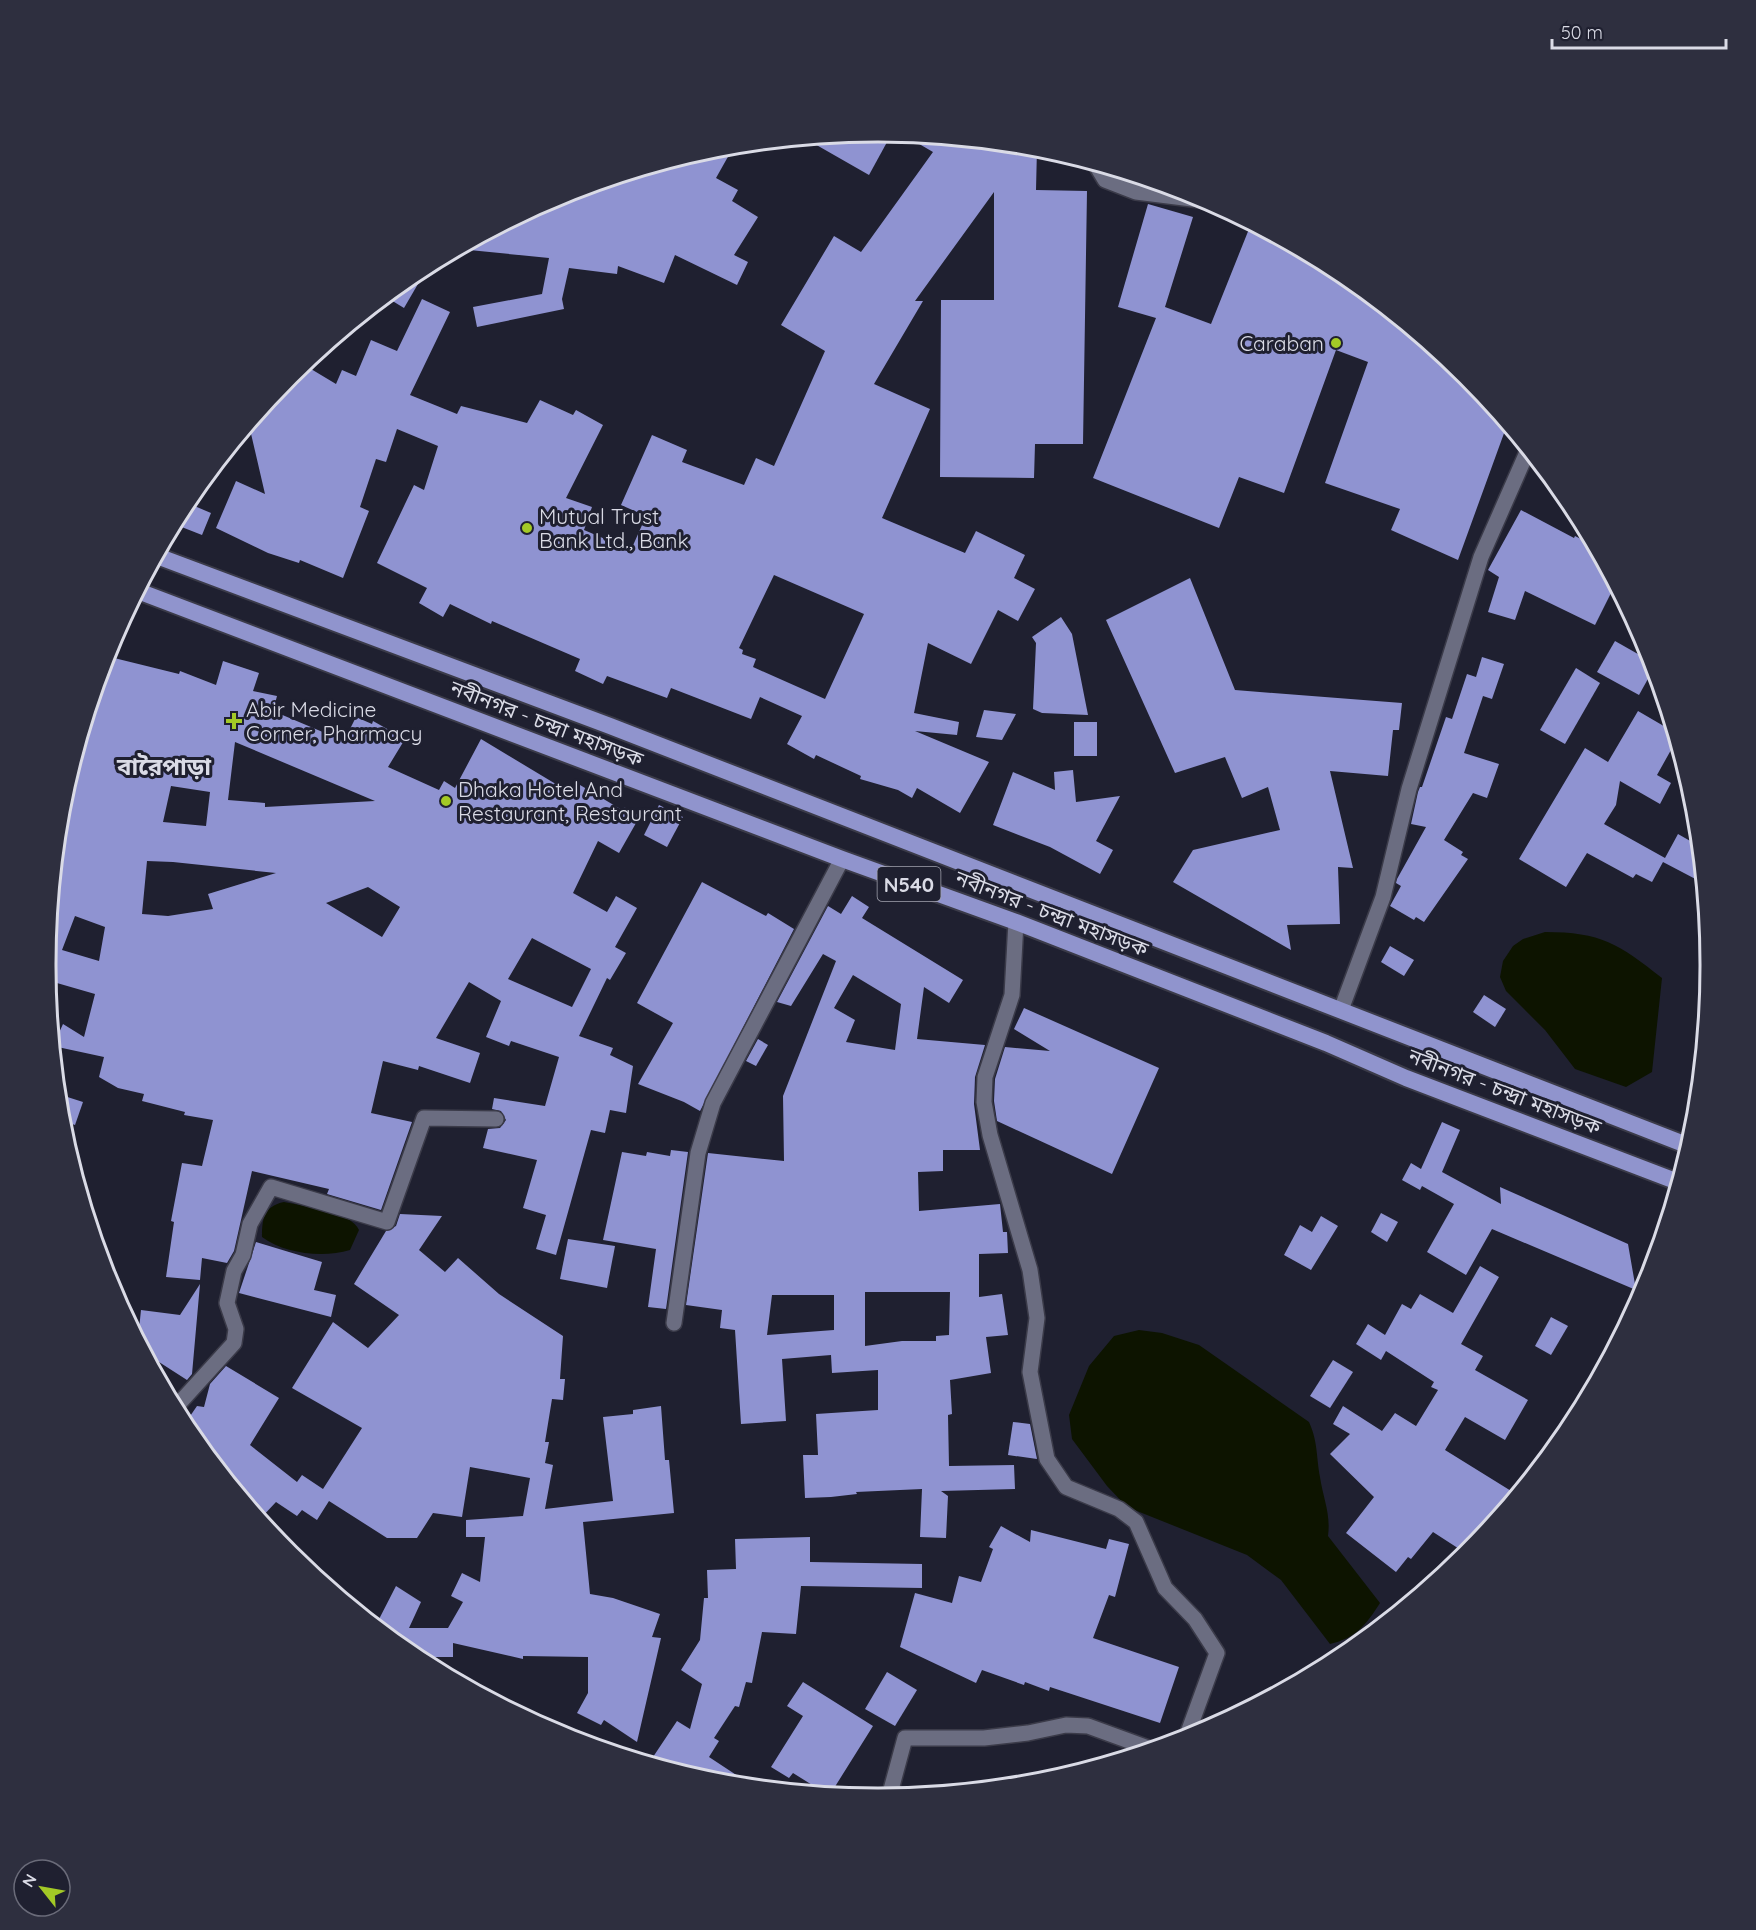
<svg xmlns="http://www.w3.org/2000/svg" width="1756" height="1930" viewBox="0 0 1756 1930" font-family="Quicksand,'Noto Sans Bengali',sans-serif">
<rect width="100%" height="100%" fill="#1f2030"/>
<!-- water -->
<g fill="#0d1400">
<path d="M1545,932C1601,932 1619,944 1662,978L1652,1072L1626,1087L1575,1069L1545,1030L1506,991L1500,977L1503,961L1513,946L1523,939Z"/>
<path d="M284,1202C302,1206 352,1212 359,1230L350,1250C323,1258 285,1254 262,1237C262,1219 264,1206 284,1202Z"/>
<path d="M1139,1330L1162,1333L1199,1345L1309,1422C1318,1442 1316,1455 1320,1477C1323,1498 1331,1514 1328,1536L1380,1603C1366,1625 1356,1638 1330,1644L1281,1580L1247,1555L1127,1507L1107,1486L1072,1439L1069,1415L1089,1366L1114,1336Z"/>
</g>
<!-- building -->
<g fill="#8f93d1" fill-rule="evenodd">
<polygon points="878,132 892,133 869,175 806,139"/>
<path d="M902,134L1037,148L1036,190L1087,191L1083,444H1035L1034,478L940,477L941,300H994V192L915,301H923L874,384L930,409L882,518L965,553L976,531L1025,555L1014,578L1035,589L1018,621L998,610L971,664L928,643L914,713L959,722L957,735L915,731L989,762L960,813L917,788L912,798L898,790L860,779L861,776L816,755L814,759L787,744L802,716L760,697L751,719L671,688L667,698L607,676L603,684L575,671L580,659L492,621L491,624L450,604L443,617L419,603L427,588L377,563L414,485L424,490L438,446L397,429L386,462L376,459L360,507L369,511L343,578L300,560L299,563L268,553L216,528L236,481L265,494L249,425L289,376L298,368L307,374L311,369L336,384L342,370L356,376L371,340L397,351L422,299L450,312L410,395L457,414L461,406L527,423L540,400L573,415L576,410L603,425L566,498L592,507L584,530L631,550L646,516L621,505L652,435L687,450L682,462L744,485L756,458L774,466L825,351L781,325L834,236L861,252L933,152ZM774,575L864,614L825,699L753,667L756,659L742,654L743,650L739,648Z"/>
<polygon points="734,146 716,178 738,190 732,201 758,217 734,255 748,262 737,285 675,255 664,283 618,266 617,274 569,268 562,299 564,309 477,327 473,307 542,294 549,258 459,249 560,195 716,148"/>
<polygon points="1148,204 1193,217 1165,307 1211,324 1251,224 1341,273 1467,376 1507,425 1458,560 1391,530 1400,509 1325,483 1368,362 1336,350 1284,493 1239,477 1219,528 1093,478 1156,318 1118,307"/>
<polygon points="429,265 404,308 386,297 416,272"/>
<polygon points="185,502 211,513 202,535 174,524"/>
<polygon points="1521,510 1574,538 1575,536 1593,545 1615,585 1595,625 1525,591 1515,620 1488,612 1499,577 1488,570"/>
<polygon points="1190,578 1235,690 1402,703 1399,730 1393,730 1388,776 1330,771 1353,868 1338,867 1340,924 1287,925 1291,950 1173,882 1193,850 1280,830 1268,787 1242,798 1225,757 1175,773 1106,620"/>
<polygon points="1061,617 1072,634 1088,715 1042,713 1033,709 1036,643 1032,637"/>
<polygon points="1615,641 1652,662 1654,668 1639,695 1597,672"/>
<path d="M106,656L179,674L180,671L216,685L223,661L259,673L253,691L277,696L273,711L344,741L356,717L372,724L373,721L405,739L388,767L439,790L444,781L455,788L481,739L569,792L575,782L622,810L624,807L640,816L619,853L598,841L573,893L607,912L616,896L637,908L615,947L626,953L610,980L607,978L579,1036L613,1048L610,1055L633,1066L626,1113L610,1110L605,1133L591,1130L556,1255L536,1249L546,1215L523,1208L537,1160L483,1148L488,1129L500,1128L506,1120L501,1111L492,1109L494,1098L545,1106L559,1057L511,1041L509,1046L486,1037L501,1001L469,982L436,1038L480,1053L470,1083L419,1066L418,1070L383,1061L371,1113L412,1122L381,1210L327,1194L329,1189L252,1171L234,1251L227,1263L202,1258L200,1280L166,1277L174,1222L171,1221L182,1163L202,1166L213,1120L184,1115L185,1112L142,1101L144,1094L118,1088L99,1077L104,1057L53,1046L63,1024L84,1037L95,994L50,981L47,984L45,965L61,802ZM235,742L375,801L265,807V803L228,800ZM171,786L210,792L206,826L163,822ZM147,861L173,862L276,873L208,894L213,909L168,916L142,914ZM368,887L400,907L382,937L326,903ZM75,916L105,927L99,961L62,950ZM532,938L591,969L572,1007L508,979Z"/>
<polygon points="1482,657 1504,664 1492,699 1483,696 1464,753 1499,764 1487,798 1473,793 1444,840 1463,852 1461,855 1468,859 1424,922 1416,917 1414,920 1390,906 1401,886 1396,883 1397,879 1426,827 1411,824 1418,792 1420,787 1422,787 1446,717 1452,719 1467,674 1476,677"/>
<polygon points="1576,668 1600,683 1565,744 1540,730"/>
<polygon points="984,710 1016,714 1002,740 976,737"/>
<polygon points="1638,711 1674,732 1676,741 1657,775 1671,783 1660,804 1620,781 1616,805 1604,824 1665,858 1678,834 1699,846 1703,883 1663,862 1652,882 1636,874 1633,878 1587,853 1566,887 1519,859 1585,748 1608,762"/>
<rect x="1074" y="722" width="23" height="34"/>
<polygon points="1073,770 1076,802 1120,796 1096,841 1113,850 1100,874 1050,847 993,825 1013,772 1055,790 1054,772"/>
<polygon points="659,805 683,817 667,847 644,835"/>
<polygon points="702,882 766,916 768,913 794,929 700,1111 684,1102 638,1084 673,1023 637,1003"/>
<path d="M852,896L869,907L862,918L963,980L949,1003L924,987L917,1039L985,1045L975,1077L974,1104L980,1150H943V1171L918,1172L919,1211L1000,1204L1003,1232H1007L1008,1253L979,1254V1297L1002,1294L1008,1335L986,1337L991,1373L950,1380L952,1414L948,1415L949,1466L1014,1465L1015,1489L941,1491L948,1496L946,1538L920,1537L922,1489L856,1492L857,1494L831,1497L805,1498L803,1455H818L816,1414L878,1410V1370L832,1373L831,1355L782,1359L786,1421L741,1424L735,1330L720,1328L722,1310L686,1305L708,1153L784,1161L783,1096L836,961L823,954L791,1006L777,1002L828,906L841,914ZM853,975L901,1004L895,1050L846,1042L855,1020L834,1008ZM865,1292H950L949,1335L936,1336V1341H902L865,1346ZM772,1295H834V1330L767,1335Z"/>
<polygon points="1390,946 1414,960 1404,976 1381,962"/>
<polygon points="1484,995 1506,1009 1495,1027 1473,1012"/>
<polygon points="1024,1008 1159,1068 1112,1174 997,1121 994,1101 995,1079 1005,1047 1050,1051 1014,1029"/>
<polygon points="758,1039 768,1045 756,1066 746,1061"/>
<polygon points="58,1094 83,1102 75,1125 60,1120"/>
<polygon points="1442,1122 1460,1130 1442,1172 1501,1204 1500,1187 1628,1244 1636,1290 1492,1229 1466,1275 1427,1252 1454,1204 1422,1186 1420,1190 1402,1180 1411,1163 1421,1169"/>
<polygon points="671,1150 688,1152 666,1309 648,1307 656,1249 603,1240 622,1152 646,1156 647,1152 670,1156"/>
<polygon points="1381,1213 1398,1222 1387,1242 1371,1232"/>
<polygon points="400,1214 442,1216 419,1250 445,1272 458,1258 499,1294 563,1336 560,1379 565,1379 563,1400 552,1399 545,1442 549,1442 545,1463 553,1465 545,1509 613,1501 603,1417 633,1414 633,1410 661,1406 665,1460 669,1460 674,1513 583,1522 590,1594 613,1598 660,1614 652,1637 661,1638 637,1742 604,1720 601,1725 577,1713 588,1693 588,1657 523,1656 523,1659 453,1643 453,1657 415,1657 397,1642 397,1640 376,1625 396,1586 421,1602 409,1628 448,1628 463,1602 451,1596 462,1573 480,1582 485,1537 466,1537 466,1520 523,1516 530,1478 470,1467 462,1517 433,1513 417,1538 387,1538 329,1501 317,1520 302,1510 297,1516 276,1502 260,1519 184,1425 197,1406 204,1407 210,1384 226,1366 279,1398 250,1445 297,1482 302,1475 323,1489 362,1428 292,1388 333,1322 368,1348 399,1315 354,1284 386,1231 396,1226"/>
<polygon points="1321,1216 1338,1226 1311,1270 1284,1255 1300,1225 1312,1232"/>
<polygon points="568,1239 615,1246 607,1288 560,1279"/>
<polygon points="256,1242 322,1262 314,1290 336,1295 331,1317 239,1293"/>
<polygon points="1480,1266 1499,1277 1461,1344 1483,1356 1475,1370 1528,1400 1505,1440 1465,1417 1445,1450 1516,1494 1490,1526 1488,1524 1467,1554 1433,1532 1411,1559 1408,1557 1396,1572 1346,1533 1374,1497 1330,1454 1350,1434 1333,1424 1343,1406 1382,1431 1395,1413 1416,1426 1438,1390 1431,1387 1434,1382 1386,1351 1381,1360 1356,1344 1368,1324 1385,1335 1402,1304 1411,1309 1420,1294 1453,1313"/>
<polygon points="200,1284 192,1374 187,1380 145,1353 138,1339 141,1310 180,1315"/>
<polygon points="1551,1317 1568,1326 1551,1355 1535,1346"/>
<polygon points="1333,1360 1353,1372 1330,1408 1310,1396"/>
<polygon points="1013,1422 1030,1424 1037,1459 1008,1455"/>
<polygon points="1001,1526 1030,1542 1031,1530 1106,1549 1109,1539 1129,1544 1115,1597 1109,1595 1093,1638 1179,1667 1160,1723 1050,1687 1049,1691 1025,1682 1024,1685 982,1670 976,1683 900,1647 915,1593 952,1603 959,1576 981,1582 993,1549 989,1547"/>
<polygon points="810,1537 810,1562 922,1564 922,1588 801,1586 796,1634 762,1632 752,1683 746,1682 739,1707 735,1706 714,1738 719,1741 709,1757 753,1786 715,1782 671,1768 653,1757 677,1721 690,1729 702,1684 681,1670 700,1640 704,1598 708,1598 707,1570 736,1569 735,1539"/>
<polygon points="887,1672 917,1690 895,1726 865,1709"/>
<polygon points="803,1682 873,1726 831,1793 825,1793 793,1773 789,1778 771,1767 803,1716 787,1706"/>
</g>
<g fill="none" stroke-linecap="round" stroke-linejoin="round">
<!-- minor casing -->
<g stroke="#3b3b49" stroke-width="18">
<g id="minor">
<polyline points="1096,165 1105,180 1136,192 1208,201"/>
<polyline points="1016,922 1012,995 985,1077 984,1102 990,1135 1030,1270 1037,1318 1030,1372 1047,1459 1066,1487 1119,1509 1136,1522 1165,1588 1195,1619 1217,1653 1186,1738"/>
<polyline points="1341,1010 1383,897 1409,789 1481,557 1528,450"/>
<polyline points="674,1323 698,1153 713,1103 842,859"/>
<polyline points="175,1408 234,1343 236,1329 227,1303 234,1271 243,1255 250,1224 271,1187 387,1222 424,1118 496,1119"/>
<polyline points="889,1797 905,1738 984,1738 1028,1733 1066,1725 1088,1726 1151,1749"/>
</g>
</g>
<!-- trunk casing -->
<g stroke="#3b3b49" stroke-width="20">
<g id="trunk">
<polyline points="157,556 610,726 1689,1146"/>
<polyline points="138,591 842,859 1016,922 1326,1043 1406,1078 1678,1182"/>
</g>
</g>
<!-- minor -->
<use href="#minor" stroke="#6b6d81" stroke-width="15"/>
<!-- trunk -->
<use href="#trunk" stroke="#9094cd" stroke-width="16"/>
</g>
<!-- markers -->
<g fill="#a3c926" stroke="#1f2030" stroke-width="2">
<circle cx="1336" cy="343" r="6"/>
<circle cx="527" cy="528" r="6"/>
<path d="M231 712h6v6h6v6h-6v6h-6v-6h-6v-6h6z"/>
<circle cx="446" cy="801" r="6"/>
</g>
<g text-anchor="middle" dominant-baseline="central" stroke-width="6" stroke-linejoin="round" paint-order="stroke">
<!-- shield labels -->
<rect fill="#1f2030" stroke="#a2a3af" stroke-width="1.5" x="877.5" y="867" width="63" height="34" rx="4.5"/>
<g font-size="20" font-weight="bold" fill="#dadbe6">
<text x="909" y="884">N540</text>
</g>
<!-- poi labels -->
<g font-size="21" fill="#dadbe6" stroke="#1f2030" text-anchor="start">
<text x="1324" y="343" text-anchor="end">Caraban</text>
<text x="539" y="516">Mutual Trust<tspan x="539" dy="24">Bank Ltd., Bank</tspan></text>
<text x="246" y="709">Abir Medicine<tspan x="246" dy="24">Corner, Pharmacy</tspan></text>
<text x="458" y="789">Dhaka Hotel And<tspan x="458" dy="24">Restaurant, Restaurant</tspan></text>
</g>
<!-- street labels -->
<g font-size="21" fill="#dadbe6" stroke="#1f2030">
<text transform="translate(547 723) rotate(21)">নবীনগর - চন্দ্রা মহাসড়ক</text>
<text transform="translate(1052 913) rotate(21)">নবীনগর - চন্দ্রা মহাসড়ক</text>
<text transform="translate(1505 1091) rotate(21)">নবীনগর - চন্দ্রা মহাসড়ক</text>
</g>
<!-- quarter labels -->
<g font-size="24" font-weight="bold" fill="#dadbe6" stroke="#1f2030">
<text x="164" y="766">বারৈপাড়া</text>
</g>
</g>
<!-- crop -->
<path d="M0 0H1756V1930H0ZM878 142H878A822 822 0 0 1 1700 964V966A822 822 0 0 1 878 1788H878A822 822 0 0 1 56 966V964A822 822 0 0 1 878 142Z" fill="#2e2f3f" fill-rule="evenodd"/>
<path fill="none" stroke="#dadbe6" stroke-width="3" d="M878 142H878A822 822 0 0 1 1700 964V966A822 822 0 0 1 878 1788H878A822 822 0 0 1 56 966V964A822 822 0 0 1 878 142Z"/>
<!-- north arrow -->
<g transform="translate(42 1888) rotate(301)"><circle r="28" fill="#1f2030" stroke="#6a6b79" stroke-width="1.5"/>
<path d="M0-4.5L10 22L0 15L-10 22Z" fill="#a3c926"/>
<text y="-9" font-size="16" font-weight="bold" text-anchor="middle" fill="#dadbe6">N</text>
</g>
<!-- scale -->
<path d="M1552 39v9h174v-9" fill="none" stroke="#dadbe6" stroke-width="3"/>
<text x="1561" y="39" font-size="18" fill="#dadbe6" stroke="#1f2030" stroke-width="4.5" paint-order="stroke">50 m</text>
</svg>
